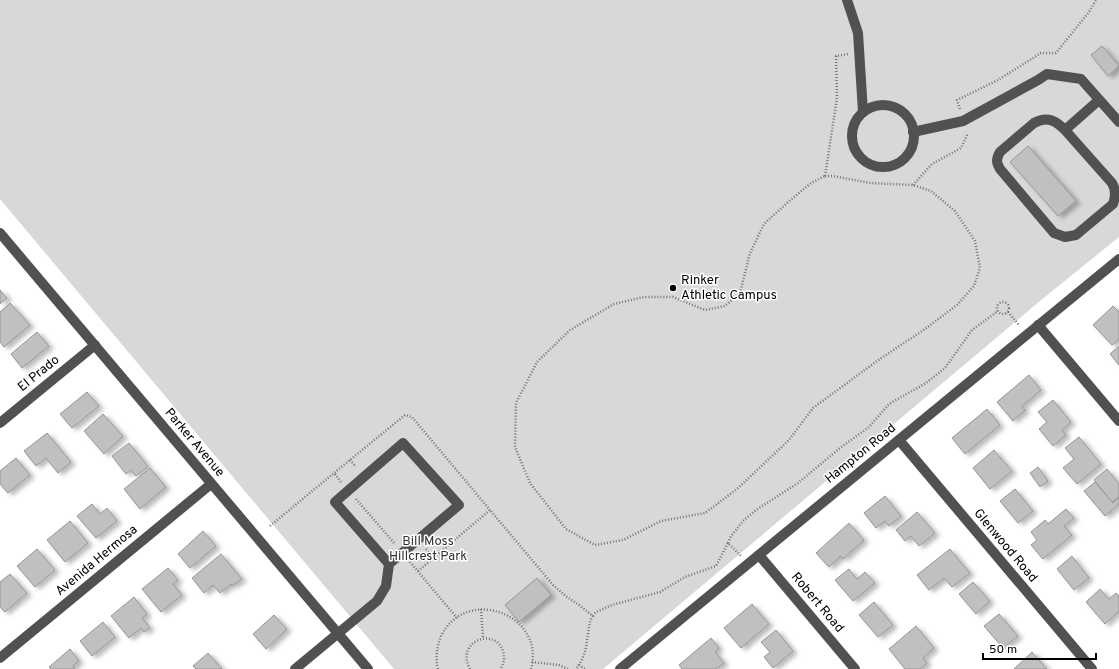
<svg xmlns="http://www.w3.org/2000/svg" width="1119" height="669" viewBox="0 0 1119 669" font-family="Overpass,sans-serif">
<defs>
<filter id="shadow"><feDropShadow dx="4.5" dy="2.5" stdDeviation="2" flood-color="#0004"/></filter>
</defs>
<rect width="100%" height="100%" fill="#fff"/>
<!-- green -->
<polygon fill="#d8d8d8" points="0,0 1119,0 1119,237 1040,301 603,669 394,669 0,199"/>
<!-- building -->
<g fill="#c0c0c0" stroke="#959595" filter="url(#shadow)">
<polygon points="1102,46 1119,66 1108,76 1091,55"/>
<polygon points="1028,146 1076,201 1058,216 1010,162"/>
<polygon points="0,290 7,298 0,304"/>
<polygon points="10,303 30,325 4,347 0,342 0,312"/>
<polygon points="1113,306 1119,312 1119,339 1112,345 1093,325"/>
<polygon points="37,332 49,346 22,368 11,354"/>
<polygon points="1119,346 1119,365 1110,354"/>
<polygon points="1029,375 1041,390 1022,406 1025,410 1013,421 997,402"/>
<polygon points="87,392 99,406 72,428 60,414"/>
<polygon points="1053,400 1071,422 1062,430 1066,435 1053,446 1039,429 1047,422 1038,412"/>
<polygon points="987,409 1000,425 965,454 952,438"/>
<polygon points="103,414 123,436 104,454 84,431"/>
<polygon points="47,433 71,462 58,473 46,458 36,466 24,451"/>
<polygon points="1079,437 1101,464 1077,484 1063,468 1074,459 1065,448"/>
<polygon points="129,443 148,466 136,476 131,470 126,474 112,456"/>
<polygon points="994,450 1012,471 990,489 973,468"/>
<polygon points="16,458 30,475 8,493 0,484 0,471"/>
<polygon points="1038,467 1048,481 1040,487 1030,473"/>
<polygon points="150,468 166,487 140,509 124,489"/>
<polygon points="1107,469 1119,484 1119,497 1112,502 1094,480"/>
<polygon points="1095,482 1113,503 1119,497 1119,504 1105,516 1084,491"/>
<polygon points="1015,489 1033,511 1018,523 1000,501"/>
<polygon points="885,496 901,516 889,526 885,521 876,528 864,513"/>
<polygon points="92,504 100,514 107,508 117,521 96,538 77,516"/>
<polygon points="1066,509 1074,518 1064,526 1072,535 1043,559 1031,545 1037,540 1031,532 1045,520 1048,524"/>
<polygon points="917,512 935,533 919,546 911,536 905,541 896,530"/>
<polygon points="70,521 88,543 65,562 47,540"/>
<polygon points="849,523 864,540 843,559 841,556 829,567 816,553"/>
<polygon points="203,531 216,546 190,568 178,554"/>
<polygon points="37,549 55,570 35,587 17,566"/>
<polygon points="950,549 970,573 952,587 944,578 929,590 917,575"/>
<polygon points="221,554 242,579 232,586 231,584 220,593 213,585 204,593 192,578"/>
<polygon points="1072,556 1089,578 1074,590 1057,569"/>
<polygon points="168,568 178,580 173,584 182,595 161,612 142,589"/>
<polygon points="849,569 857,579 865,572 875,583 853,601 835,580"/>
<polygon points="10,574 27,593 5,612 0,607 0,582"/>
<polygon points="537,578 551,595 519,622 505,605"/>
<polygon points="973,582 990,601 976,614 959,594"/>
<polygon points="1100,589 1109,599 1116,593 1119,596 1119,611 1105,624 1086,602"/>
<polygon points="134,597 147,614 142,618 150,628 144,632 141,628 129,638 111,616"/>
<polygon points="874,602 893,625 878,637 859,615"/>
<polygon points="752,604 769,624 741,648 724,628"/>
<polygon points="999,614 1018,636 1003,648 984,626"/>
<polygon points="274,615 287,629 266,649 253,634"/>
<polygon points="103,622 115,637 92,656 80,641"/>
<polygon points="916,626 934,648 923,658 927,663 920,669 905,669 889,649"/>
<polygon points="776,630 793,651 773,668 764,657 770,652 761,642"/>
<polygon points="711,638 719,648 715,652 724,663 716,669 682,669 679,665"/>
<polygon points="70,649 79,661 73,666 75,669 51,669 49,667"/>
<polygon points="1032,652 1047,669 1014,669"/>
<polygon points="208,653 222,669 196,669 193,666"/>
</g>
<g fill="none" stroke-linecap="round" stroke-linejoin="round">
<!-- path -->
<g stroke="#737373" stroke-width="2.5" stroke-dasharray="1 2" stroke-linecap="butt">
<polyline points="960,109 957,100 998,80 1041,53 1056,53 1089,12 1096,0"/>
<polygon points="825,176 833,176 870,183 913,185 931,191 955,211 975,241 980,268 974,286 957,305 925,329 877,361 813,408 789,440 737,489 705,513 661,521 623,540 595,545 566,529 530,483 515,447 516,403 537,362 570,330 614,304 644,297 673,297 705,310 725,306 740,293 750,253 764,224 787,203 811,183"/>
<polyline points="825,176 837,98 836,56 849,54"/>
<polyline points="913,185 932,164 961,148 968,133"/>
<circle cx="1003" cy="308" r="6"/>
<polyline points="1008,312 1019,325"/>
<polyline points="350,460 356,467"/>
<polyline points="341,482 334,473 405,415 412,417 490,510"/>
<polyline points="356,499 395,544"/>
<polyline points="270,526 334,473"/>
<polyline points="728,543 731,536 736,530 743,521 756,510 798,483 840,448 869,427 889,404 926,383 945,368 972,330 998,311"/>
<polyline points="426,549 433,558"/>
<polyline points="410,562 457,618"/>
<path d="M418,571L490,510L553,585L567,597L579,605L593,616C588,622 589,632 587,640C586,651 583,660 576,669"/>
<polyline points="481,609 483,638"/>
<polyline points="593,616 596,612 612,605 660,592 685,577 716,566 728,543 741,556"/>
<polyline points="532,662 559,665 568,669"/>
<polyline points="579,665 585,669"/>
<path d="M438,669C435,658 437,647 441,636C466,585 546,614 531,669"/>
<path d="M470,669C455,642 494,626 503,651C505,658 504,664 500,669"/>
</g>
<!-- minor -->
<g stroke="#515151" stroke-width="10">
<polyline points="847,0 858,33 863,112"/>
<circle cx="883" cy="136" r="31"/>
<path d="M1065,130C1055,120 1047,116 1034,123L1000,152C996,159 996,162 1000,169L1054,233L1065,237L1076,235L1113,204C1116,196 1116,190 1112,183L1065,130L1099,100"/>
<polyline points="913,132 963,121 1038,80 1047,74 1081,79 1119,122"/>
<polyline points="0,233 368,669"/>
<polyline points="1038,325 1119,421"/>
<polyline points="0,423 95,345"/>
<polyline points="899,440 1092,669"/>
<polyline points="759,555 855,669"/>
<polyline points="0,658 211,484"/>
<polyline points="295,669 377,601 386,586 389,564 335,502 403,443 459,505 389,564"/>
<polyline points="620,669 1119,259"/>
</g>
</g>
<!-- markers -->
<circle fill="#000" stroke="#fff" stroke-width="1.5" cx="673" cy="288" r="4"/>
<g text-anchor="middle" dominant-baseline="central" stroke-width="3" stroke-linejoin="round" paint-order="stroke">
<!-- poi labels -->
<g font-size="13" fill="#000" stroke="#fff" text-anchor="start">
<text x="681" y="281">Rinker<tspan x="681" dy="15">Athletic Campus</tspan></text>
</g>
<!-- street labels -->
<g font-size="13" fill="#000" stroke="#fff">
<text transform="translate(39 374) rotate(-39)">El Prado</text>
<text transform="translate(194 443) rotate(50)">Parker Avenue</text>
<text transform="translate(861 454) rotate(-39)">Hampton Road</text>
<text transform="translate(1005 546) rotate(50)">Glenwood Road</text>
<text transform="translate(97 561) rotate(-40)">Avenida Hermosa</text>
<text transform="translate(817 603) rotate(50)">Robert Road</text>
</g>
<!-- park labels -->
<g font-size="13" fill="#2f2f2f" stroke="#fff">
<text x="428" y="542">Bill Moss<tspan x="428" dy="15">Hillcrest Park</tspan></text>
</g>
</g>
<!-- scale -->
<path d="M983 653v6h113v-6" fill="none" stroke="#000000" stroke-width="2"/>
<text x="989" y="653" font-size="12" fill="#000000" stroke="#ffffff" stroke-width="3" paint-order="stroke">50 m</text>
</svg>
